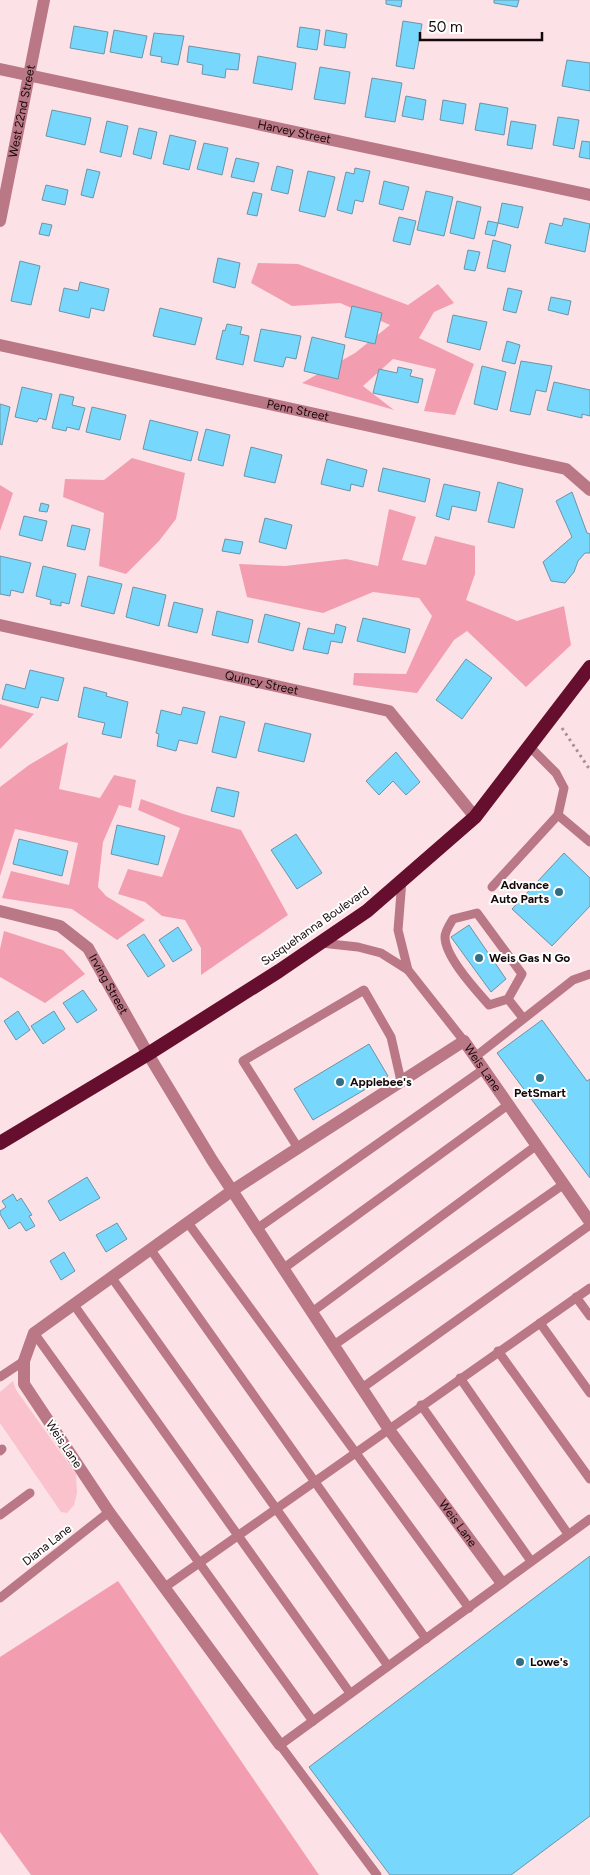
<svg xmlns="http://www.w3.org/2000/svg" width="590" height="1875" viewBox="0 0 590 1875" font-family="Figtree,sans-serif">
<rect width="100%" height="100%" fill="#fce2e6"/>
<!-- green -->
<polygon fill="#f9c2cc" points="13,1381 16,1390 76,1474 77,1493 74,1505 67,1513 61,1512 0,1423 0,1392"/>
<!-- forest -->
<g fill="#f39eb0">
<polygon points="258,263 298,264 408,305 438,284 454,303 434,312 419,338 474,364 455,415 424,411 436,369 393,359 363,386 394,410 302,383 355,353 390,325 340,303 292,306 251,283"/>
<polygon points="132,458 185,473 176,519 159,541 126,574 99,566 104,513 63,497 65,479 104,480"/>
<polygon points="0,485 13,493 0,531"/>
<polygon points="389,509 416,517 402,560 426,565 435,536 475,546 475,574 466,600 517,621 564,606 571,645 526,687 467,631 454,640 417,693 353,685 354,673 406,674 432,616 419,598 373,592 323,613 247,597 239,564 285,566 346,559 378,566"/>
<polygon points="0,704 34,714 0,749"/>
<polygon points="68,742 59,789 100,798 114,775 136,780 131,808 119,805 103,842 98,887 106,896 145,920 117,940 72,909 2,898 11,871 69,885 78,843 15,829 0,876 0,787 29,765"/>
<polygon points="141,799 183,814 241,830 288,915 201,975 201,948 185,920 162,916 145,902 118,894 128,869 162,877 180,828 138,810"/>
<polygon points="4,931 63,950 85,974 45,1003 0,977 0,949"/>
<polygon points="118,1581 319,1875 31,1875 0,1832 0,1657"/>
</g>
<!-- building -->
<g fill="#78d7fc" stroke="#6d94a5">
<polygon points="386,0 402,0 401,7 386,4"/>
<polygon points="494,0 519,0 517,7 494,3"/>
<polygon points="403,21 422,24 414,69 396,66"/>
<polygon points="74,26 108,32 104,54 70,48"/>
<polygon points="300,27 320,30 317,50 297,47"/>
<polygon points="114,30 147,36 142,58 110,52"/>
<polygon points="326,30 347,34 345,48 324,45"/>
<polygon points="154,33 184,36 178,65 161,62 162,57 150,55"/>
<polygon points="189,46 240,54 238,70 226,69 225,78 202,74 203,65 187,62"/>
<polygon points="258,56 296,63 292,90 253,83"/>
<polygon points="567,60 590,63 590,91 562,86"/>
<polygon points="320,67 350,72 345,104 314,99"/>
<polygon points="372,78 402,83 395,122 365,117"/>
<polygon points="406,96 426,100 423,120 402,116"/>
<polygon points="443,100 466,104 463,124 440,120"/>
<polygon points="480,103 508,108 504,135 475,130"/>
<polygon points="52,110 91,118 85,145 46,136"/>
<polygon points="558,117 579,120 574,149 553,145"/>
<polygon points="107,121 128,126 121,157 100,152"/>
<polygon points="511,121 536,125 532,149 507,145"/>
<polygon points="139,128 157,132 151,159 133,154"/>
<polygon points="170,135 196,141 189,170 163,164"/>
<polygon points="582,141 590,142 590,159 579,157"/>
<polygon points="204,143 228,148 222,175 197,169"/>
<polygon points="236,158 259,163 254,182 231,177"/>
<polygon points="277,166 293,170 288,194 271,190"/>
<polygon points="355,168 370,171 363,202 355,200 352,214 337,210 346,172 354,174"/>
<polygon points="87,169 100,172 93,198 81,195"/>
<polygon points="308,171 335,177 325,217 299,211"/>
<polygon points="384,181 409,187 403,210 379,204"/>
<polygon points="46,185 68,190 65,205 42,200"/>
<polygon points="426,191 453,197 444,236 417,230"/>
<polygon points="253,192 262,194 257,216 247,214"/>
<polygon points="457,201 481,207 474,239 450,233"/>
<polygon points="502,203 523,207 518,228 498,223"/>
<polygon points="399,217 416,221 410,245 393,241"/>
<polygon points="564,218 590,224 585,252 545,243 550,223 562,226"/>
<polygon points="488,221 498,223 495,236 485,234"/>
<polygon points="42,223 52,225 49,236 39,234"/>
<polygon points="493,240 511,245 505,272 487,268"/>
<polygon points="468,250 480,252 475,271 464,269"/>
<polygon points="218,258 240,263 235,288 213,282"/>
<polygon points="20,261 40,266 31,305 11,301"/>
<polygon points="80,282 109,289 104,311 91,308 89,318 59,311 64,288 78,291"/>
<polygon points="508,288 522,291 516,313 503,310"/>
<polygon points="551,297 571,301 568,315 548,310"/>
<polygon points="352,306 382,313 375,344 345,337"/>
<polygon points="160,308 202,318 195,345 153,336"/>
<polygon points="453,315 487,322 480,350 447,342"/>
<polygon points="227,324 242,327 240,334 249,336 243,365 216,359 223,330 225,331"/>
<polygon points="261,329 301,336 296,359 286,357 283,367 254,361"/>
<polygon points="312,337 345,345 338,379 304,371"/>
<polygon points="507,341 520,345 515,364 502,361"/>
<polygon points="521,361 552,366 546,392 536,390 530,415 510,411"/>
<polygon points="482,366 506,372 497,410 474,404"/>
<polygon points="398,367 412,370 410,376 423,379 418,403 373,393 379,369 397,373"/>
<polygon points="554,382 590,390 590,416 582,414 582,418 547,410"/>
<polygon points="22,387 52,394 46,420 39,418 37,422 15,417"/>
<polygon points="60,394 74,397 72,405 85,408 79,430 67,427 66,431 52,428"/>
<polygon points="0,404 10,407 2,445 0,444"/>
<polygon points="92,407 126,415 120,440 86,432"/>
<polygon points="150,420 198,432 191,461 143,449"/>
<polygon points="206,429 230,435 223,466 198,460"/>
<polygon points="251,447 282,455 275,483 244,476"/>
<polygon points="327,459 367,470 363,487 351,484 350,491 321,484"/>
<polygon points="383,468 430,479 425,502 378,491"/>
<polygon points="498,482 523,489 514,528 488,522"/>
<polygon points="444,484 480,492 476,511 452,506 449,520 436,516"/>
<polygon points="572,492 587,533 590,534 590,553 585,553 578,561 574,572 565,583 551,581 543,562 572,537 556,501"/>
<polygon points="41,503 49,505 47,512 39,511"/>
<polygon points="24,516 47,521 42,541 19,535"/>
<polygon points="265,518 292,525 286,549 259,542"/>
<polygon points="72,525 90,529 85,550 67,546"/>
<polygon points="225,539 243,542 240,554 222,551"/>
<polygon points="0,556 31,563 23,593 11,590 10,596 0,594"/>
<polygon points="43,566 76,574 69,604 61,602 61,606 50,604 51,600 36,596"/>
<polygon points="88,576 122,584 114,614 81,606"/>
<polygon points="133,587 166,595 159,626 126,617"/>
<polygon points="174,602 203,609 197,633 168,626"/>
<polygon points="217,611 253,620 248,643 212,635"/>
<polygon points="265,614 300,623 293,651 258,642"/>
<polygon points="363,618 410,629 405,653 357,641"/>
<polygon points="336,624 346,627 342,643 331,641 328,654 303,649 308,628 334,634"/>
<polygon points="466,659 492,678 462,719 436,700"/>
<polygon points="30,670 64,678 58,701 41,697 38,708 2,699 6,684 25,689"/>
<polygon points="84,687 107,693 106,696 128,702 121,738 102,734 105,723 78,717"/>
<polygon points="183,707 205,712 197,744 179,740 176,751 157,746 159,734 156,733 161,710 181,715"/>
<polygon points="220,716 245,722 236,758 212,752"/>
<polygon points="265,723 311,734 304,762 258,751"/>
<polygon points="396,752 420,782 406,795 393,781 379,795 366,781"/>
<polygon points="217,787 239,792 234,817 211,811"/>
<polygon points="117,825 165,836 158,865 111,854"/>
<polygon points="296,834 322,873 297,889 271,850"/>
<polygon points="19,839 68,851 62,876 13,864"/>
<polygon points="564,853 590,878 590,906 552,946 512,909"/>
<polygon points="469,925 506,979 491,992 451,937"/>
<polygon points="178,927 192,950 173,962 159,940"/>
<polygon points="144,934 165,966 148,977 127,945"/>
<polygon points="83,990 97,1010 77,1023 63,1003"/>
<polygon points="18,1011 30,1030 16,1040 4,1021"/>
<polygon points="54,1011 65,1029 43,1044 31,1026"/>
<polygon points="542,1020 587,1081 590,1079 590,1178 497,1053"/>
<polygon points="369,1044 388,1076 313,1120 294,1089"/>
<polygon points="87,1177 100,1198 60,1221 48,1201"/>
<polygon points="13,1194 17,1201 21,1198 32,1215 29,1216 35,1226 26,1231 20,1222 9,1229 0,1214 0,1211 6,1207 2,1201"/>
<polygon points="117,1223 127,1239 106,1252 96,1235"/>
<polygon points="64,1252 75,1271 61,1280 50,1261"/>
<polygon points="590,1556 590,1816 511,1875 390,1875 309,1767"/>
</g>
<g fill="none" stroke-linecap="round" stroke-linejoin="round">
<!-- path -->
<polyline stroke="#a69094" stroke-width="3" stroke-dasharray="2.5 4" stroke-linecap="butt" points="562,728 590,770"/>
<!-- service -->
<g stroke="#ba7785" stroke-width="9">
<polyline points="529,746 556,773 564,788 558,815 590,842"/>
<polyline points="402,880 398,930 408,970 464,1041"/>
<polyline points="492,887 558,815"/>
<polyline points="321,943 358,947 381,953 408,970"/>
<path d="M508,999L489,1005C476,990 445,957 445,937C445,931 450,924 453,919L477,913L522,974L508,999L523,1018"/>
<polyline points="475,1057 573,980 590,974"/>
<polyline points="298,1148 243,1061 364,990 391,1037 401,1081"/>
<polyline points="188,1223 469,1608"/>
<polyline points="258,1228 484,1069"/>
<polyline points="151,1250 426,1639"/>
<polyline points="284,1268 508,1105"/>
<polyline points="112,1278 388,1666"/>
<polyline points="576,1297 590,1316"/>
<polyline points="74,1305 350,1693"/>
<polyline points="312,1312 537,1145"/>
<polyline points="540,1323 590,1393"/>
<polyline points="34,1333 313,1721"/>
<polyline points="334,1345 564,1184"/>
<polyline points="498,1351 590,1479"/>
<polyline points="0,1377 24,1361"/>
<polyline points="460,1378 568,1534"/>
<polyline points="362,1388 590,1225"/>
<polyline points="421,1405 531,1561"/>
<polyline points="0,1451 2,1449"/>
<polyline points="0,1515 30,1493"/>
<polyline points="165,1587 590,1288"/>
<polyline points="0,1598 109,1512"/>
<polyline points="377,1875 280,1745 590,1519"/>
</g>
<!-- minor -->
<g stroke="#ba7785" stroke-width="12">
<path id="s1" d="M0,69L590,195"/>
<path id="s2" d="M0,345L566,469L590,490"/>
<path id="s3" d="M0,625L389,711L475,817"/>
<path id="s4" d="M0,911L60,926L88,948L148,1054L212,1160L390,1431L501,1582"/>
<path id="s5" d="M280,1745L109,1512L24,1384V1361L34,1333L233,1190L464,1041L590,1222"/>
</g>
<!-- tertiary -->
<path stroke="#ba7785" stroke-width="12" id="s6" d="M0,221L44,0"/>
<!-- trunk -->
<polyline stroke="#660e2e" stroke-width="14" points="0,1143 148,1054 279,971 367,911 475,817 590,667"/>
</g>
<!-- markers -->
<g fill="#316e85" stroke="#fff" stroke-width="2">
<circle cx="559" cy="892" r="5"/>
<circle cx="479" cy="958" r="5"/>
<circle cx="540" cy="1078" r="5"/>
<circle cx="340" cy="1082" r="5"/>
<circle cx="520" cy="1662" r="5"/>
</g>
<g text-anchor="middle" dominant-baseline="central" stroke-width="4" stroke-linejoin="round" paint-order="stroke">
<!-- street labels -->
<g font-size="12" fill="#15080a" stroke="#fff">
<text stroke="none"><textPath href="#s6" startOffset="112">West 22nd Street</textPath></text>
<text stroke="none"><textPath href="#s1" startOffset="301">Harvey Street</textPath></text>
<text stroke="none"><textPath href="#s2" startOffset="305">Penn Street</textPath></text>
<text stroke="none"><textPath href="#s3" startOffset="268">Quincy Street</textPath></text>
<text transform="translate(315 926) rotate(-35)">Susquehanna Boulevard</text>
<text stroke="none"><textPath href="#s4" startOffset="139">Irving Street</textPath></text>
<text stroke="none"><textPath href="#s5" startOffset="1048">Weis Lane</textPath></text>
<text transform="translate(64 1444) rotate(56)">Weis Lane</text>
<text stroke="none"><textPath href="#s4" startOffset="782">Weis Lane</textPath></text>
<text transform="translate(47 1545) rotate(-38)">Diana Lane</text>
</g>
<!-- poi labels -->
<g font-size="12" font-weight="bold" fill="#15080a" stroke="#fff" text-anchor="start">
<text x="549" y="885" text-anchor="end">Advance<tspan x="549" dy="14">Auto Parts</tspan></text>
<text x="489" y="958">Weis Gas N Go</text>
<text x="350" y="1082">Applebee's</text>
<text x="540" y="1093" text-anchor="middle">PetSmart</text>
<text x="530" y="1662">Lowe's</text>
</g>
</g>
<!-- scale -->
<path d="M420 32v8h122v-8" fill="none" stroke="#15080a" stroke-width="2.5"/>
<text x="428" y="32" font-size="15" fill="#15080a" stroke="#ffffff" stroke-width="4" paint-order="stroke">50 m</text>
</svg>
